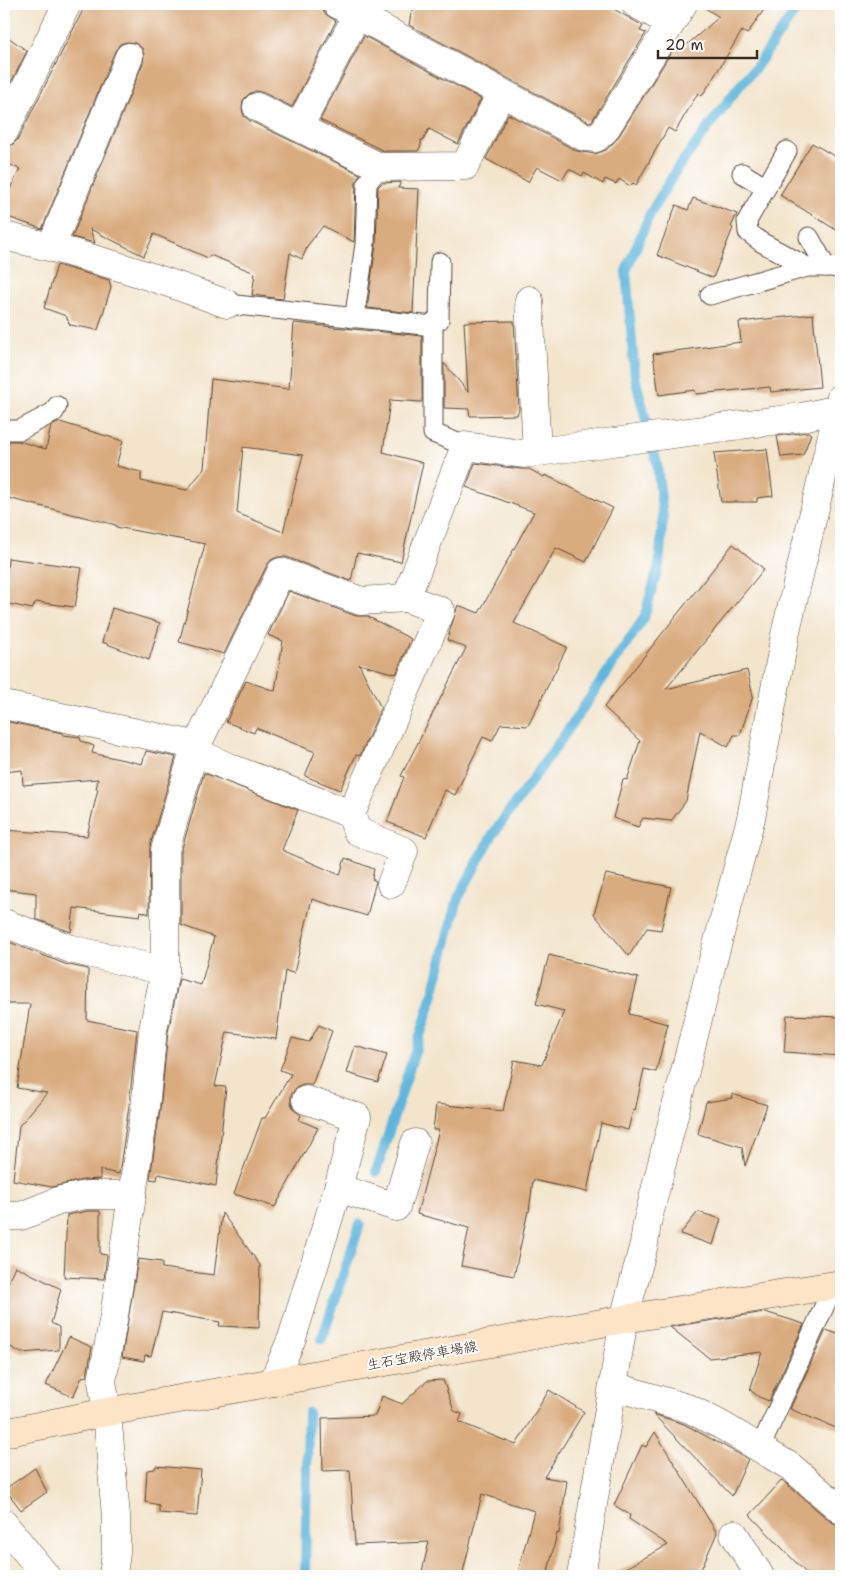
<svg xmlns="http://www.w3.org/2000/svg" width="845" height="1580" viewBox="0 0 845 1580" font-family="'Shantell Sans','Klee One',sans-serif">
<rect width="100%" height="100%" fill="#fff"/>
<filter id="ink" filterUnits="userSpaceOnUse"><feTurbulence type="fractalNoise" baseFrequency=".02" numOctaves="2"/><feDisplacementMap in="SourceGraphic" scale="10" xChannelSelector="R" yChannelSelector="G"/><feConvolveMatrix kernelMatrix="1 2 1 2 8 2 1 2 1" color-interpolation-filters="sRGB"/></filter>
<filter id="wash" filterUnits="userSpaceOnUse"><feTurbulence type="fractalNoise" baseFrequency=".0096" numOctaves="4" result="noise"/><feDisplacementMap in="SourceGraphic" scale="20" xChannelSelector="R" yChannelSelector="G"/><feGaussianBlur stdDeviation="1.12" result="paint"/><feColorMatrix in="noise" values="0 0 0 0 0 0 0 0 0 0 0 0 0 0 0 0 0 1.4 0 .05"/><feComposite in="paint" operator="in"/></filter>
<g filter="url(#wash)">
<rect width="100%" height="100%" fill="#f2e5cc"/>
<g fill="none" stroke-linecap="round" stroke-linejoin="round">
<!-- stream -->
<g stroke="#60b5dc" stroke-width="10">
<polyline points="376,1172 430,1005 458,898 493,834 568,730 644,618 659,565 663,517 657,464 635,377 626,271 650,214 677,169 737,89 757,66 800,4"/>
<polyline points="322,1339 360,1224"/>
<polyline points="305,1576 308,1413"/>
</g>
</g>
<g id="blocks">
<!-- building -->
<g fill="#d9ac7f" fill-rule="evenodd">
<polygon points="86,4 318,4 322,6 324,13 336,21 292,107 264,93 256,91 249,94 243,100 242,109 244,116 250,121 360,174 356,183 354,242 323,226 308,245 302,259 290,253 283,299 252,295 255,273 210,255 208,258 154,234 144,256 90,229 95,243 72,237 143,63 144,55 142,48 135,43 127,42 120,44 115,51 42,229 5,216 10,203 5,199 20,169 4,162 4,147 12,145 18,139"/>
<polygon points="417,4 605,4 643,26 640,31 646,33 592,121 589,122 409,25 411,14"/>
<polygon points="699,4 768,4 747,34 742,31 702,96 698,93 675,132 668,128 636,185 633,183 630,186 619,179 616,184 605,179 603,184 584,173 582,176 569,169 562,180 537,167 528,182 486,159 508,114 577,151 595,154 606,150 617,139 675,46 682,49 719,17"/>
<polygon points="4,34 27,51 4,97"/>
<polygon points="364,36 481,99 458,144 429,129 423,140 421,140 421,145 418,151 384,151 320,120"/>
<polygon points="812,143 841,160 841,233 780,195"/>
<polygon points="401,182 398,188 419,189 413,313 367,308 376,245 378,187 382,183"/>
<polygon points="693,198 737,214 731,227 733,228 713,278 657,255 676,205 688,210"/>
<polygon points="57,265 109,280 111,287 98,330 70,325 66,316 44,308"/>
<polygon points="813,314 820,387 771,392 770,387 696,394 695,390 659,395 653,354 741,342 739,322"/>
<polygon points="514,321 519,409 517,415 470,416 469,409 444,408 444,363 468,392 464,322"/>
<path d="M294,323L422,336V402L390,400L383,452L423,463L401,562L357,553L351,581L286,557H278L271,560L267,565L224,654L179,642L205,544L116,527V525L4,497V445H8V441H18L46,449L51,426L60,422L123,441L116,466L141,472V481L187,490L204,469L211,379L289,389ZM243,447L303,455L283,532L237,513Z"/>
<polygon points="808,432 811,434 803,455 781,457 777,436"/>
<polygon points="767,449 773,496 757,498 757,502 721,502 714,453"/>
<polygon points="475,463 521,469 529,469 544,477 545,475 613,508 586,562 556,548 514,623 567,647 528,726 501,724 492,741 483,737 455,795 445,790 426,837 387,822 404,777 401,776 466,648 447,640 458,605 479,613 534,512 466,487"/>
<polygon points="733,544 764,569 666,689 747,670 753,696 740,735 734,735 728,747 700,731 686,801 671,821 643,818 638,827 613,818 623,779 627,780 640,741 604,707"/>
<polygon points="8,558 82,568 75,607 36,602 32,609 5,603"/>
<polygon points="289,591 356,616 367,616 411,639 396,674 359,664 381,708 360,756 356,755 340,790 305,776 315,752 256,728 254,733 226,722 246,681 275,691 283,641 268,635"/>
<polygon points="112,608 160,623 149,660 102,642"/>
<polygon points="4,721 63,733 63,735 80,737 81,741 94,746 92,753 142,764 146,751 176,757 150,846 149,914 141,911 140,916 74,908 71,932 36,919 36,893 4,889 4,830 87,836 98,789 96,789 98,779 23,785 22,770 4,772"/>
<polygon points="204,773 298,810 282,850 340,875 345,858 374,869 372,879 376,881 367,916 312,899 294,973 285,971 276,1039 227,1032 215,1086 226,1087 216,1186 158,1174 157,1180 150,1179 160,1110 168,1032 179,979 201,985 214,937 181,925 181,852"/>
<polygon points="606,874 671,887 661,930 647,928 629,956 594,914"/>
<polygon points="4,942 9,942 65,964 88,969 87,1020 137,1030 129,1106 119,1174 100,1170 100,1179 83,1180 52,1187 13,1180 19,1126 47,1093 17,1088 30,1004 4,1004"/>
<polygon points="549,955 638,978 629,1014 668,1024 656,1072 644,1069 635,1111 633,1110 628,1130 601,1123 587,1192 533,1180 529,1212 528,1211 514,1276 461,1266 469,1228 417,1214 439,1130 433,1130 436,1104 503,1111 514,1060 542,1065 564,1011 536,1004"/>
<polygon points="787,1015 841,1017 841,1056 784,1052"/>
<polygon points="319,1025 332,1031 312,1085 303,1085 296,1088 291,1095 291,1103 294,1110 301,1115 299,1120 318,1128 275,1207 234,1194 262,1118 265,1118 291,1074 280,1070 292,1038 309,1042"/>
<polygon points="355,1046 387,1055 378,1082 347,1073"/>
<polygon points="732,1094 767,1105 745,1166 742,1147 698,1134 706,1102 733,1098"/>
<polygon points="88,1211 100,1211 100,1254 107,1255 104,1279 64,1277 67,1215"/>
<polygon points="698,1212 721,1219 713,1245 680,1234"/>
<polygon points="222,1213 260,1265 259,1328 219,1326 220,1322 162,1312 151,1356 145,1355 144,1361 122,1357 138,1259 162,1262 162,1268 214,1275"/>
<polygon points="15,1266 61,1289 51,1323 59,1327 59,1350 21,1353 4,1343 4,1291"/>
<polygon points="765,1312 804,1324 769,1401 759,1397 750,1390 762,1352 709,1358 670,1327"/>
<polygon points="826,1330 841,1335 841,1430 790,1409"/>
<polygon points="69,1337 92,1347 87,1376 82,1377 73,1397 46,1385"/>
<polygon points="443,1380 454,1411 462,1414 459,1422 516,1445 549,1390 584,1412 544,1477 567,1481 559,1534 557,1533 547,1576 517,1576 534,1511 482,1494 462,1576 421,1576 429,1542 355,1545 350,1470 323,1471 322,1418 375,1416 382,1396 402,1404 427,1381"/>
<polygon points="653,1414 684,1424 748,1459 732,1496"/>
<polygon points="655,1432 717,1533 698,1576 611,1576 668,1545 629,1519 630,1515 614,1505 642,1445 646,1447"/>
<polygon points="156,1466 201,1470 197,1516 159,1513 159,1505 145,1502 147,1470 155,1469"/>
<polygon points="35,1468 47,1492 21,1510 5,1489"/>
<polygon points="782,1480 831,1522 841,1525 841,1576 809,1576 750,1515"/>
</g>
</g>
</g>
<g filter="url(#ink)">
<use href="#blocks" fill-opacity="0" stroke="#564638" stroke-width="1"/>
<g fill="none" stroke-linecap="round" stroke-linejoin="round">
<!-- service casing -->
<g stroke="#564638" stroke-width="21">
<g id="service">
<polyline points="787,151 747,221 748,232 761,242 807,267"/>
<polyline points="742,173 766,188"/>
<polyline points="809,237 826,267"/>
<polyline points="440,262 439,320 434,322 433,326 433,433 465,446"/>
<polyline points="710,295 807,267 831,267 841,269"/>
<polyline points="227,304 433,326"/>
<polyline points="353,318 355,314 365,244 367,183 380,167"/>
<polyline points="4,430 20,430 54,412 57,406"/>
<polyline points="760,1448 834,1285"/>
</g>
</g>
<!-- minor casing -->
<g stroke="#564638" stroke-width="29">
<g id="minor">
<polyline points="337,4 584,137 596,138 604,131 683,4"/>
<polyline points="636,4 671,23"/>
<polyline points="257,107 380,167 465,166 501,93"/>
<polyline points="299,127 357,15"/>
<polyline points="4,132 67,4"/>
<path d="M4,236C80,253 154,276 227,304"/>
<polyline points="51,247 129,57"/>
<polyline points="529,300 537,452"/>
<polyline points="4,705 185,743 194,751 281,572 361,601 406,598"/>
<polyline points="351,814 357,831 404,851 391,884"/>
<polyline points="4,923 71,949 165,971"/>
<polyline points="338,1188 396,1207 415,1143"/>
<polyline points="4,1216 21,1216 61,1200 86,1195 132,1195"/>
<polyline points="273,1382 292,1338 338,1188 357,1117 306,1100"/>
<polyline points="613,1386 690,1409 721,1425 791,1467 841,1510"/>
<polyline points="4,1524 46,1576"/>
<polyline points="734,1534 760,1576"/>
<polyline points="113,1576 116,1552 116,1517 107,1412 102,1381 115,1310 145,1108 153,1030 165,971 165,850 194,751 228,767 351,814 441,611 406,598 465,446 523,454 802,417 839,409"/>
</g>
</g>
<!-- tertiary casing -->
<g stroke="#564638" stroke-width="29">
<polyline id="tertiary" points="581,1576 624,1319 644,1244 647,1223 709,975 751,818 785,635 841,397"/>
</g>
<!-- secondary casing -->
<g stroke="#564638" stroke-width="29">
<polyline id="secondary" points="4,1433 107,1412 624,1319 841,1284"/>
</g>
<!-- service -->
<use href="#service" stroke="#fff" stroke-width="19"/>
<!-- minor -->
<use href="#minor" stroke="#fff" stroke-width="28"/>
<!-- tertiary -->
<use href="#tertiary" stroke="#fff" stroke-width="28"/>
<!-- secondary -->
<use href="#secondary" stroke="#fee4c6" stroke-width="28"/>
</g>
</g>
<g text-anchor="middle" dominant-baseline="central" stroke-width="4" stroke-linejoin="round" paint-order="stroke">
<!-- street labels -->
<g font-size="14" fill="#3b2a1e" stroke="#fff">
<text transform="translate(422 1355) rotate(-10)">生石宝殿停車場線</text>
</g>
</g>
<!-- margin -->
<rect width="845" height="1580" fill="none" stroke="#fff" stroke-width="20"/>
<!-- scale -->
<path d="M658 50v8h99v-8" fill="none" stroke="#3b2a1e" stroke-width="2.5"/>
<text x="665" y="50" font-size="15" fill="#3b2a1e" stroke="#ffffff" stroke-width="4" paint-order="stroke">20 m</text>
</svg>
